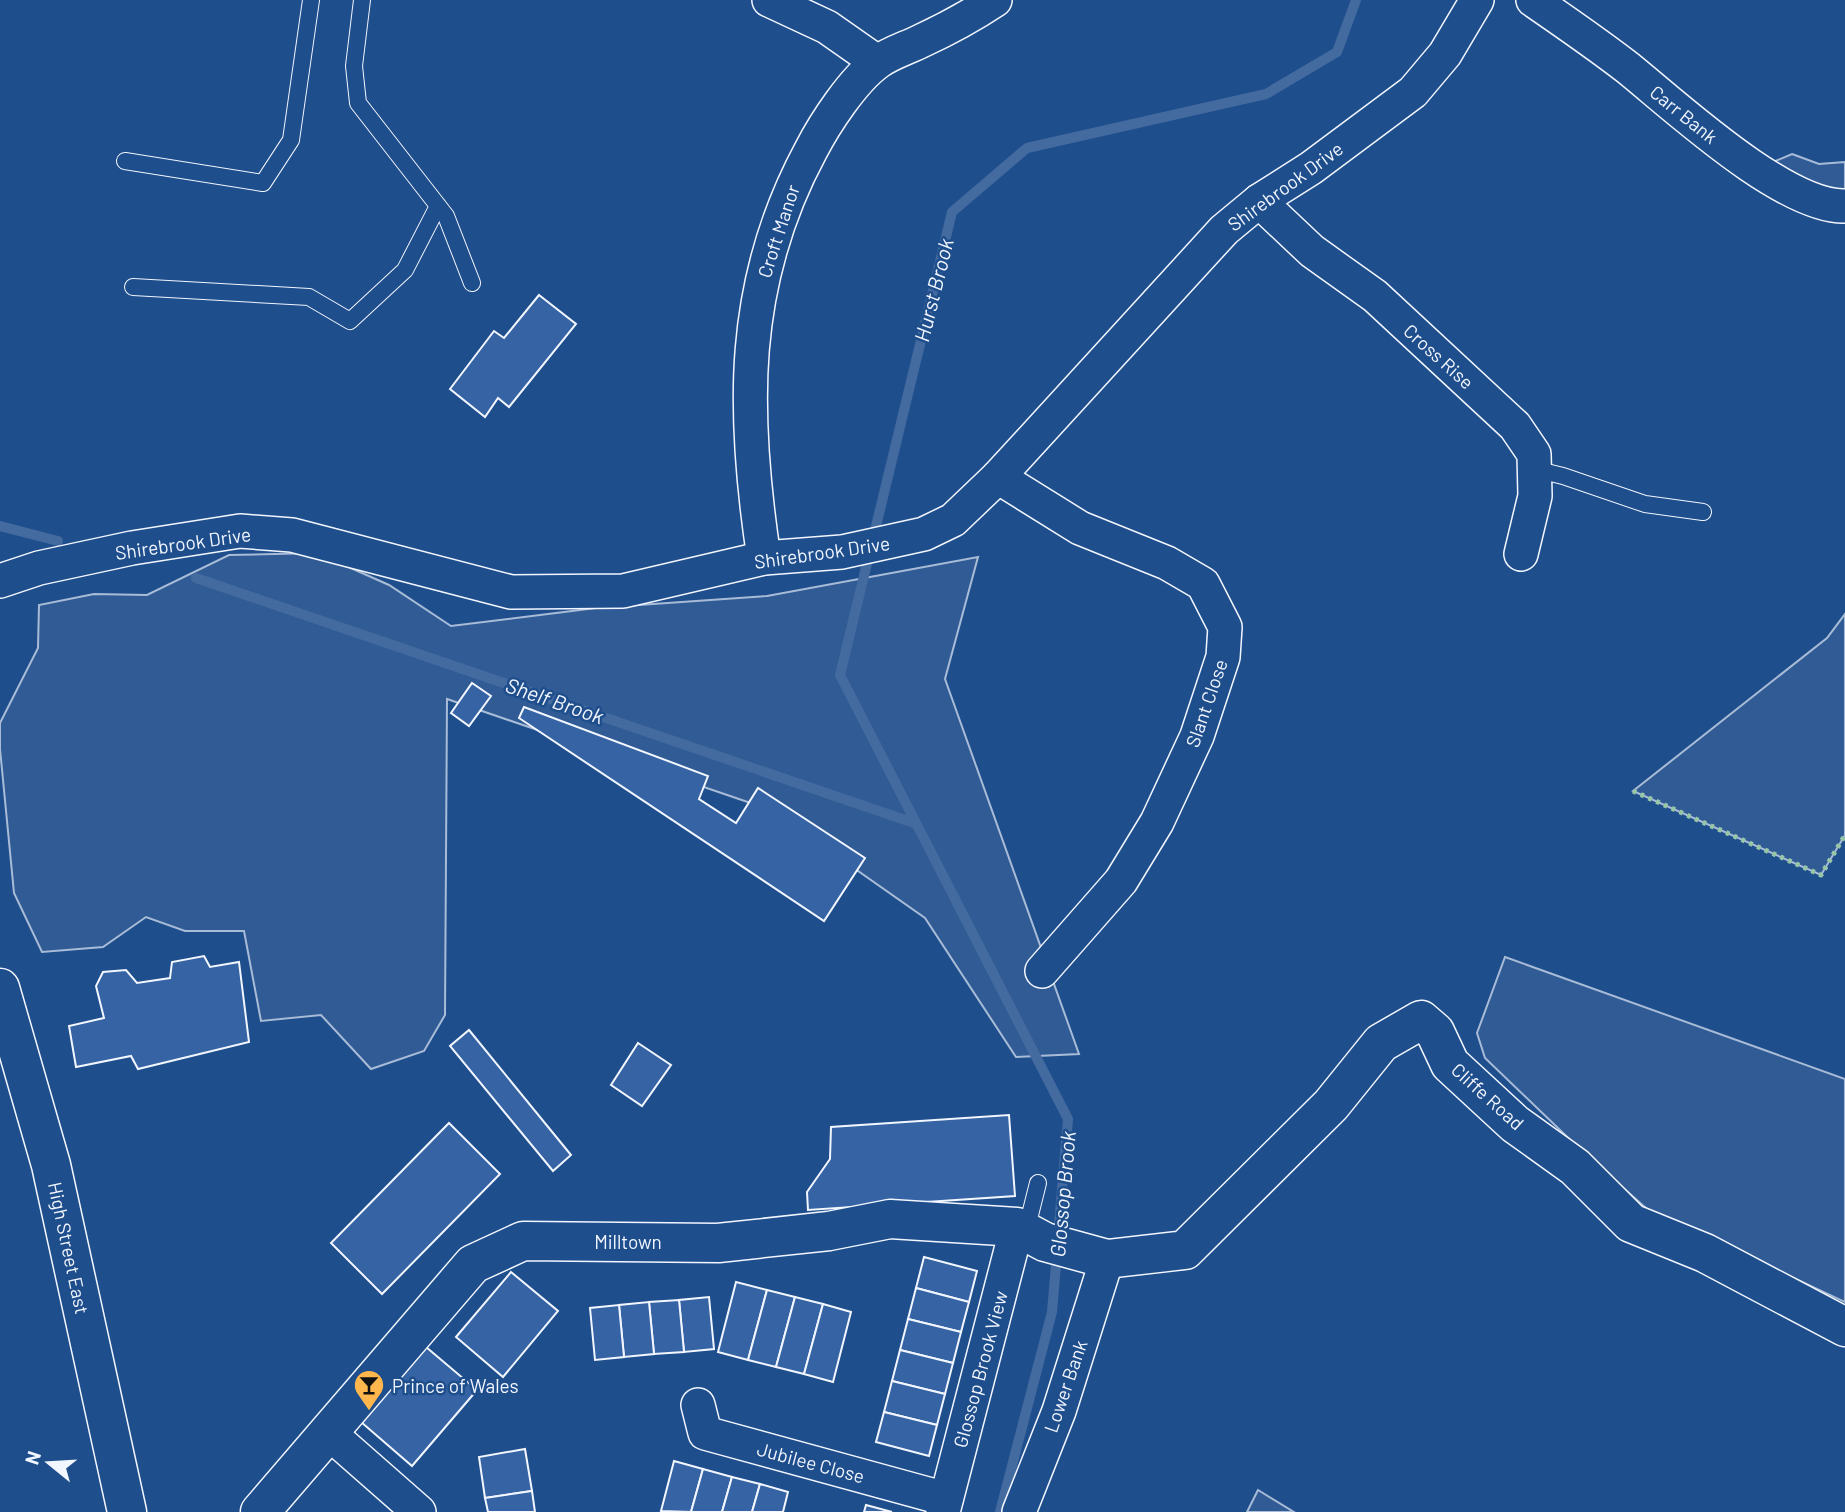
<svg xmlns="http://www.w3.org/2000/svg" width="1845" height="1512" viewBox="0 0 1845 1512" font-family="Barlow,sans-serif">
<rect width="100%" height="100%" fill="#1f4e8c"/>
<!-- green -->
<g fill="#305b95" stroke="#a8bbd7" stroke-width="2">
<polygon points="1792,154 1819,164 1845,162 1845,206 1757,169"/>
<polygon points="317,553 389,585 451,626 596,608 767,596 978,557 945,679 1079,1054 1016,1057 925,918 771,810 447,699 445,1015 424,1051 371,1069 321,1015 261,1021 244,931 185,931 146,917 103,947 42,952 14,893 0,749 0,723 38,648 39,605 94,594 147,595 229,555"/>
<polygon points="1845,614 1845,835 1821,875 1633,791 1827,638"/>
<polygon points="1505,957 1845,1079 1845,1302 1647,1209 1586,1155 1485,1058 1477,1033"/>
<polygon points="1258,1490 1294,1512 1247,1512"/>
</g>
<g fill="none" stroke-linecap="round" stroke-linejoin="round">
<!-- stream -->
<g stroke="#446ba0" stroke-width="10">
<polyline points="0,526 58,541"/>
<polyline points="196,578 914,823"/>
<polyline points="1058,1237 1068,1119 840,675 952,212 1027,148 1266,94 1337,52 1356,0"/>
<polyline points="1000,1512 1052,1312 1057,1253"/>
</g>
</g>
<!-- building -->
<g fill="#3563a3" stroke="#f2f6ff" stroke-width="2">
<polygon points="539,295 576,324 509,407 498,398 485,417 450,389 494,331 504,338"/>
<polygon points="472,683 491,696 469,726 451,713"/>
<polygon points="524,707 708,776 699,799 736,823 758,788 865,858 824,921 519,718"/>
<polygon points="204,956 210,967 239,962 249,1042 138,1069 131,1056 76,1067 69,1026 104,1018 96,986 103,972 126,970 137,983 170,978 172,962"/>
<polygon points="469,1030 571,1155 553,1171 450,1046"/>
<polygon points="638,1043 671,1065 642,1106 611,1085"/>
<polygon points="1009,1115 1015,1196 808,1210 807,1192 830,1159 831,1127"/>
<polygon points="449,1123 500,1174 382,1294 331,1243"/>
<polygon points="924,1257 977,1271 969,1302 916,1288"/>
<polygon points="511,1272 558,1311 503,1377 456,1337"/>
<polygon points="736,1282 767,1290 748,1360 718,1352"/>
<polygon points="916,1288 969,1302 961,1332 908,1319"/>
<polygon points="767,1290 795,1297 776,1367 748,1360"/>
<polygon points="709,1297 714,1349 684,1352 679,1300"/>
<polygon points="795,1297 823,1304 804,1374 776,1367"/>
<polygon points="679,1300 684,1352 654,1354 649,1302"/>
<polygon points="649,1302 654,1354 624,1357 619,1305"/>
<polygon points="823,1304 851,1312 833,1382 804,1374"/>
<polygon points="619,1305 624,1357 595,1360 590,1308"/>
<polygon points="908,1319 961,1332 953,1363 900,1350"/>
<polygon points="426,1347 477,1390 412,1466 361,1422"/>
<polygon points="900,1350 953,1363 945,1394 892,1381"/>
<polygon points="892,1381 945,1394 937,1425 884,1412"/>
<polygon points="884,1412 937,1425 929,1456 876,1442"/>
<polygon points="525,1449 532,1491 485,1498 479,1457"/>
<polygon points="674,1461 703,1469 691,1512 661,1511"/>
<polygon points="703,1469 732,1477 722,1512 691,1512"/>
<polygon points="732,1477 760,1484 752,1512 722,1512"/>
<polygon points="760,1484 788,1492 783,1512 752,1512"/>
<polygon points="532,1491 535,1512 488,1512 485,1498"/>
<polygon points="866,1505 892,1512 864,1512"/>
</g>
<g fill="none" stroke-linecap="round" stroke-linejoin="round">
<!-- lane casing -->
<g stroke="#f2f6ff" stroke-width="18">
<g id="lane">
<polyline points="362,0 354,66 358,103 446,216 472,283"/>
<polyline points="125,161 263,183 291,140 311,0"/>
<polyline points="133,287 309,297 350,321 405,270 438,206"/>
<polyline points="1534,469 1563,476 1645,504 1703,512"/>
<polyline points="1026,1231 1038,1183"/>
</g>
</g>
<!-- street casing -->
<g stroke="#f2f6ff" stroke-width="36">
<g id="street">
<polyline points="769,0 827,27 877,62"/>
<path d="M1533,0C1565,22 1597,44 1628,68C1675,106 1785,208 1845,206"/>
<polyline points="1259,201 1312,251 1375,296 1515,426 1534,454 1535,496 1521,554"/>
<polyline points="998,477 1080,528 1167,563 1203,584 1225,627 1223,657 1197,736 1157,822 1121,881 1042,971"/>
<path d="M764,558C742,413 739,283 811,150C825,123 853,80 878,62C890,53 907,48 921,41C947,29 971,16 995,0"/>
<polyline points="0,581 39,568 132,548 240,531 292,535 511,592 623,591 764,558 842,552 924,534 953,520 998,477 1224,230 1259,201 1311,168 1413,92 1445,54 1477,0"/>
<polyline points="698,1405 705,1433 946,1499"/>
<polyline points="328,1432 419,1512"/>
<polyline points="943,1512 1017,1227"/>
<polyline points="1019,1512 1059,1411 1107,1259"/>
</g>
</g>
<!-- secondary casing -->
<g stroke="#f2f6ff" stroke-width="41">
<polyline id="secondary" points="260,1512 473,1264 523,1241 718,1243 829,1231 890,1219 1017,1227 1045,1242 1107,1259 1185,1250 1331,1105 1381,1043 1421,1020 1435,1032 1450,1064 1515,1124 1575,1167 1631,1223 1705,1253 1845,1327"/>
</g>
<!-- primary casing -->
<g stroke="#f2f6ff" stroke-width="41">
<polyline id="primary" points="0,988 51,1165 127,1512"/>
</g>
<!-- lane -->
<use href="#lane" stroke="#1f4e8c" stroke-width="16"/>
<!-- street -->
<use href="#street" stroke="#1f4e8c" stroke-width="33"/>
<!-- secondary -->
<use href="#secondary" stroke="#1f4e8c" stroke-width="38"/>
<!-- primary -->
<use href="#primary" stroke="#1f4e8c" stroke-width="38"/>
<!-- hedge -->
<polyline stroke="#97c8a6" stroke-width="5" stroke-dasharray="3.5 5" stroke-linecap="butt" points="1633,791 1821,875 1845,835"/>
</g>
<!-- icons -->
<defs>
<g id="bar-pin" transform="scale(1.575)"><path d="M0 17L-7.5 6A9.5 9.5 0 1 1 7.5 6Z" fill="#ffb74d" stroke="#1f4e8c"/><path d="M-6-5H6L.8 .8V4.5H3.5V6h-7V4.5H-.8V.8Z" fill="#111"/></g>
</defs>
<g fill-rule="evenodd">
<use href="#bar-pin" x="369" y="1385"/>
</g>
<g text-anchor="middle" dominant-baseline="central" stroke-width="5" stroke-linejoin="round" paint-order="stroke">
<!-- street labels -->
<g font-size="19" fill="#f2f6ff" stroke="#1f4e8c">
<text transform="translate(1684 114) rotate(39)">Carr Bank</text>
<text transform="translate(1285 186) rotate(-36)">Shirebrook Drive</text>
<text transform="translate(778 231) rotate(-72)">Croft Manor</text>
<text transform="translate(1439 356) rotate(42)">Cross Rise</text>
<text transform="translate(183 543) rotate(-8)">Shirebrook Drive</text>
<text transform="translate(822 552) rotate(-8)">Shirebrook Drive</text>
<text transform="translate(1206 703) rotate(-71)">Slant Close</text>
<text transform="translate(1488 1096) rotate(42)">Cliffe Road</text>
<text x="628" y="1241">Milltown</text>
<text transform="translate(69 1248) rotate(78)">High Street East</text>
<text transform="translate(980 1369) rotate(-75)">Glossop Brook View</text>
<text transform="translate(1065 1386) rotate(-71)">Lower Bank</text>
<text transform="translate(811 1462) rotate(15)">Jubilee Close</text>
</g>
<!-- poi labels -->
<g font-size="19" fill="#f2f6ff" stroke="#1f4e8c" text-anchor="start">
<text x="392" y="1385">Prince of Wales</text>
</g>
<!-- water labels -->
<g font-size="21" font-style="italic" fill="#f2f6ff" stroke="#1f4e8c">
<text transform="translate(933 290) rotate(-76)">Hurst Brook</text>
<text transform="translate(555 700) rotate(19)">Shelf Brook</text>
<text transform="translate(1062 1194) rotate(-85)">Glossop Brook</text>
</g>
</g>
<!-- north arrow -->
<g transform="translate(49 1463) rotate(288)" stroke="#1f4e8c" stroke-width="5" paint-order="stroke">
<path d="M0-5L12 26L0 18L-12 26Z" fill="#f2f6ff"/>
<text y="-10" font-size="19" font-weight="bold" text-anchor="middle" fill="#f2f6ff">N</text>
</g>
</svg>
